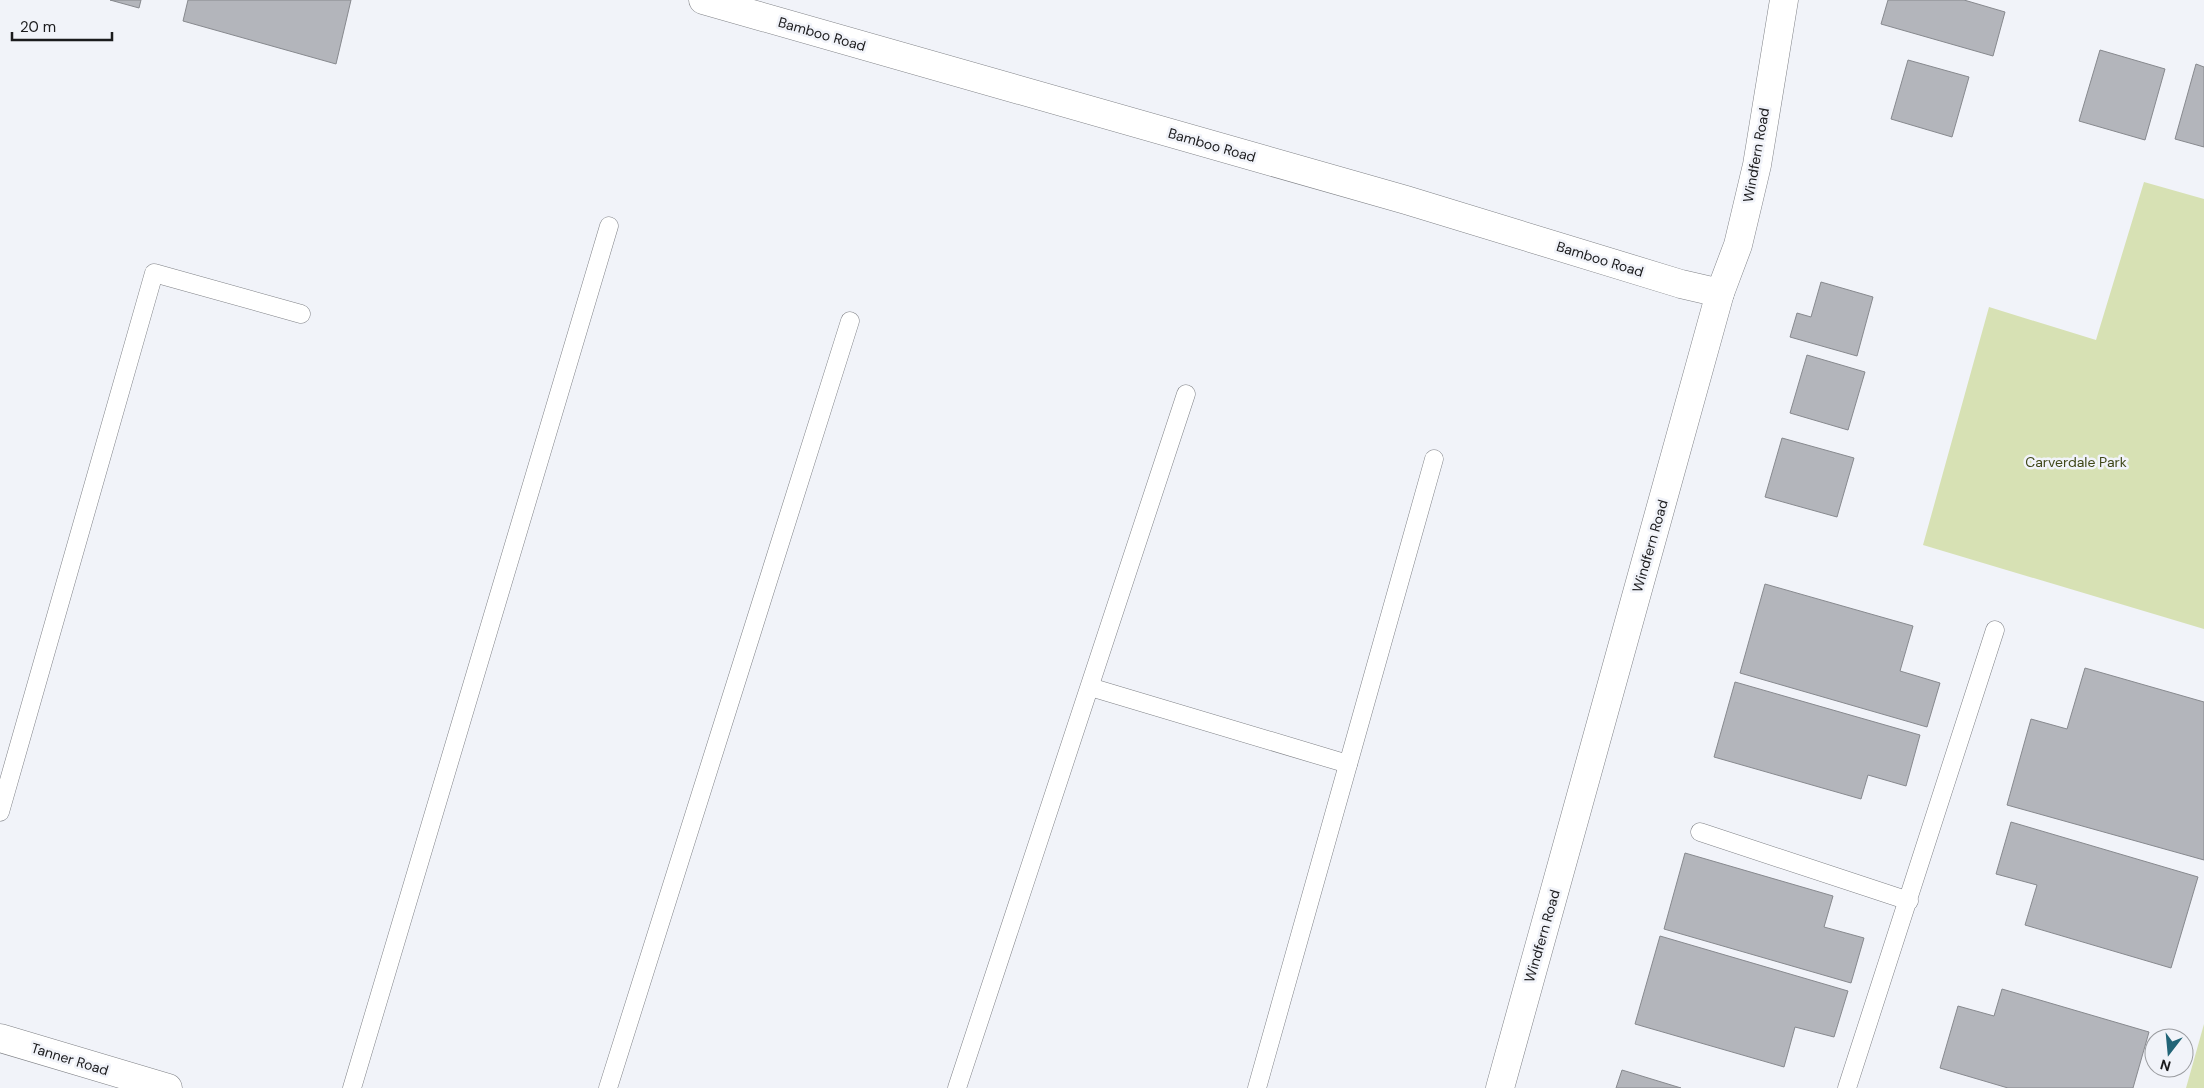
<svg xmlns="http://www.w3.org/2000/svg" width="2204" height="1088" viewBox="0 0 2204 1088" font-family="'DM Sans',sans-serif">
<rect width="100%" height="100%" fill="#f1f3f9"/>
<!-- green -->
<g fill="#d7e1b4">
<polygon points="2144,182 2204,199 2204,629 1923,545 1989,307 2096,340"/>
<polygon points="2204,1024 2204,1088 2186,1088"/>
</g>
<!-- building -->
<g fill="#b3b5bb" stroke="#87898e">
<polygon points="110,0 141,0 139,8"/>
<polygon points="188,0 351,0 336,64 183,21"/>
<polygon points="1888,0 1964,0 2005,12 1993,56 1881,24"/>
<polygon points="2100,50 2165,69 2145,140 2079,121"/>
<polygon points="1908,60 1969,77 1952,137 1891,119"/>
<polygon points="2196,64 2204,67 2204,147 2175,139"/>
<polygon points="1821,282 1873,297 1857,356 1790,337 1797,313 1811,317"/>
<polygon points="1807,355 1865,372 1848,430 1790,413"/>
<polygon points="1782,438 1854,458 1837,517 1765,497"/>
<polygon points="1765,584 1913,626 1900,671 1940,683 1927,727 1740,673"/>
<polygon points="2085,668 2204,702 2204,860 2007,805 2031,719 2067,729"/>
<polygon points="1735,682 1920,735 1906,786 1868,775 1861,799 1714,757"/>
<polygon points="2011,822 2198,877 2171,968 2025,925 2037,885 1996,874"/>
<polygon points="1685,853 1833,896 1824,927 1864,938 1851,983 1664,929"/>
<polygon points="1660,936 1848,991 1834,1037 1795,1027 1784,1067 1635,1024"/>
<polygon points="2002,989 2149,1032 2133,1088 2008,1088 1940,1068 1958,1006 1994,1016"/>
<polygon points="1622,1070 1681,1088 1616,1088"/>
</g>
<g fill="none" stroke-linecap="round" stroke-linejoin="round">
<!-- service casing -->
<g stroke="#7f8186" stroke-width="19">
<g id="service">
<polyline points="1090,687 1348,764"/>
<polyline points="0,812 154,273 301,314"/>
<polyline points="1700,832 1909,901"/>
<polyline points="352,1088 609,226"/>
<polyline points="608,1088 850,321"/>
<polyline points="957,1088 1186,394"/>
<polyline points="1257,1088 1434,459"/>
<polyline points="1847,1088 1995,630"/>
</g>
</g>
<!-- minor casing -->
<g stroke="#7f8186" stroke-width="29">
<polyline id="minor" points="703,0 1406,200 1681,284 1720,293"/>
</g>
<!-- tertiary casing -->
<g stroke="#7f8186" stroke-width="29">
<polyline id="tertiary" points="1500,1088 1720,293 1738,245 1757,165 1784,0"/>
</g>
<!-- secondary casing -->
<g stroke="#7f8186" stroke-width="29">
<polyline id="secondary" points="0,1038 168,1088"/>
</g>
<!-- service -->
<use href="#service" stroke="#fff" stroke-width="18"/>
<!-- minor -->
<use href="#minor" stroke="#fff" stroke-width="28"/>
<!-- tertiary -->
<use href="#tertiary" stroke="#fff" stroke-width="28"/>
<!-- secondary -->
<use href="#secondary" stroke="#fff" stroke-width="28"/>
</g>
<g text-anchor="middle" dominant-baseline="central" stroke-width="5" stroke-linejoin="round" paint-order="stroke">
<!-- street labels -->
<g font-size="14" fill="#1b1b1d" stroke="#f1f3f9">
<text transform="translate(822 34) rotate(16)">Bamboo Road</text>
<text transform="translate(1212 145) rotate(16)">Bamboo Road</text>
<text transform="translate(1756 155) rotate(-80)">Windfern Road</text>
<text transform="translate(1600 259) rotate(17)">Bamboo Road</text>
<text transform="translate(1650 546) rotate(-74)">Windfern Road</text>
<text transform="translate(1542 936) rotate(-74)">Windfern Road</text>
<text transform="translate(70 1059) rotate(17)">Tanner Road</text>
</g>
<!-- park labels -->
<g font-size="14" fill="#40481a" stroke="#f1f3f9">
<text x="2076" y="462">Carverdale Park</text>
</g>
</g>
<!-- north arrow -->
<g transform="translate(2169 1053) rotate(196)"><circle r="24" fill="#f1f3f9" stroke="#9b9da1"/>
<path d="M0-4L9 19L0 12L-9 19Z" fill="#216477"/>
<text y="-8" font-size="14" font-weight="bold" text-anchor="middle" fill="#1b1b1d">N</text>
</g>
<!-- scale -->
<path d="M12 32v8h100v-8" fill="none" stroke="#1b1b1d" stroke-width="2.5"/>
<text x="20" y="32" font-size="15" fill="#1b1b1d" stroke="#f1f3f9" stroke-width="4" paint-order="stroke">20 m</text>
</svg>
